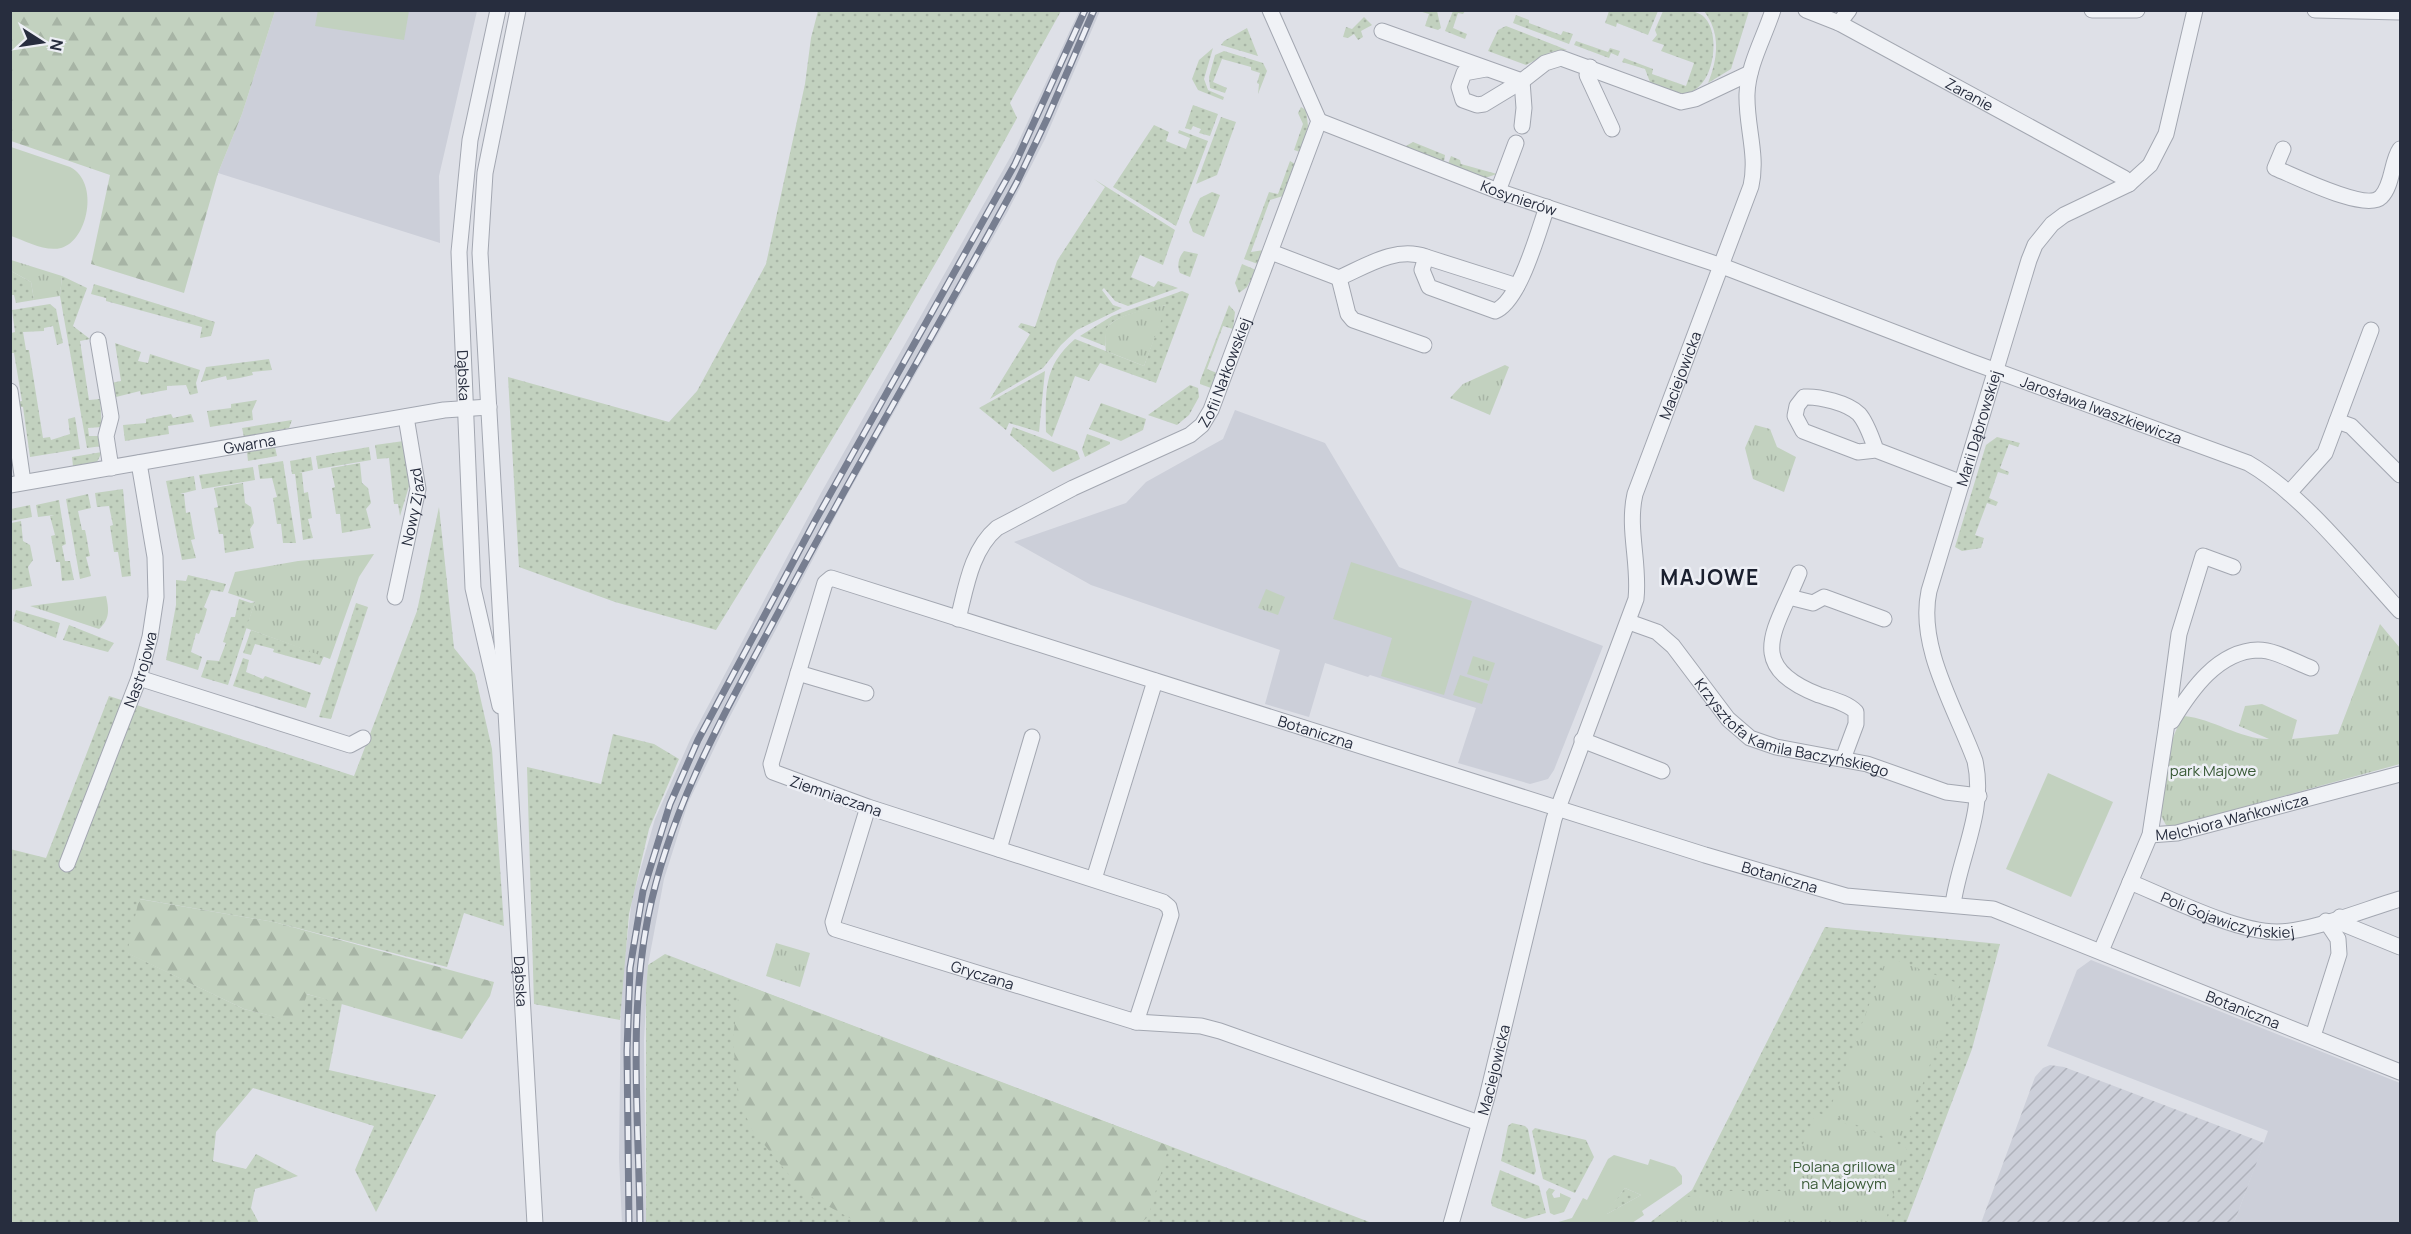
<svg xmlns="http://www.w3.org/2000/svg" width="2411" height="1234" viewBox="0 0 2411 1234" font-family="Manrope,sans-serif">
<defs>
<pattern id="industrial-furrows" width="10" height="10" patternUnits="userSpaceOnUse" patternTransform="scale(1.5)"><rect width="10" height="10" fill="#cccfd9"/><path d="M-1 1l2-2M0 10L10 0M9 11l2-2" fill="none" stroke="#afb2bb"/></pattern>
<pattern id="grass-dots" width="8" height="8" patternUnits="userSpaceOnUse" patternTransform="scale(1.5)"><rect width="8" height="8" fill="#c2d1bf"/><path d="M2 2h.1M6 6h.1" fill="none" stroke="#a7b4a5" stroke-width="1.8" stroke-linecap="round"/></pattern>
<pattern id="forest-firs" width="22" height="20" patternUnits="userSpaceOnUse" patternTransform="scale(1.5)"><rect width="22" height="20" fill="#c2d1bf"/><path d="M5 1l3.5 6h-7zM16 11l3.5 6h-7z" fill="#a7b4a5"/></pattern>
<pattern id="park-tufts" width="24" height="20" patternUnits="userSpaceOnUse" patternTransform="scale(1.5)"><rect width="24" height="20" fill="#c2d1bf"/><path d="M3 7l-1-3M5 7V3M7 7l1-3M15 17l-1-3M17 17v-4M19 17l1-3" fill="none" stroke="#a7b4a5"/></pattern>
</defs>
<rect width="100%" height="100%" fill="#dee0e7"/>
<!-- built -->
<g fill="#cccfd9">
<polygon points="275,11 477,11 439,176 440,243 218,173 242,114"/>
<polygon points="1079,11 1100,11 1045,139 1008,211 842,504 726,724 688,803 664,879 648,965 644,1040 646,1223 622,1224 619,1158 621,988 632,899 655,819 690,740 821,493 1016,147"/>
<polygon points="1235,410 1325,443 1399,567 1603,646 1554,770 1548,779 1530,784 1458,763 1476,708 1370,675 1368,677 1325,663 1309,717 1265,704 1280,650 1091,585 1014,542 1126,503 1146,482 1223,439"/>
<polygon points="2091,960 2400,1083 2400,1223 2234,1223 2268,1131 2047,1046 2077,970"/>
</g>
<!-- industrial -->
<polygon fill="url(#industrial-furrows)" points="2050,1065 2064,1067 2264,1143 2234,1223 1981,1223 2035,1077 2043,1068"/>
<!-- grass -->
<g fill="url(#grass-dots)">
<path d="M818,11H1061L1010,103L1017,118C922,292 820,461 716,630L615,602L519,567L508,377L669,422L697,391L766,264L805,84L811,38Z"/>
<polygon points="1419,11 1437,11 1441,28 1438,30 1425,26 1429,14"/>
<polygon points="1453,11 1465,11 1463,14 1458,13 1453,28 1467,34 1465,39 1445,31"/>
<polygon points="1609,11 1609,10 1658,11 1648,35 1617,23 1616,27 1605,23"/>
<path d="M1663,11C1674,11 1689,8 1700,14C1724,27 1715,95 1682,93C1671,93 1660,87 1650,82L1645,69L1622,62L1624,58L1653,69L1652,74L1686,86L1694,63L1661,51L1664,45L1652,41L1657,35L1655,30Z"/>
<path d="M1704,11H1749L1731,69L1708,83C1718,59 1721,33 1704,11Z"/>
<polygon points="1516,15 1529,20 1529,23 1561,35 1563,31 1573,34 1569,44 1513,23"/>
<polygon points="1364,17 1372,25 1361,31 1363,37 1358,40 1354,34 1348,38 1343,37 1346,27 1352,29"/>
<polygon points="1506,26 1567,50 1551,52 1526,65 1488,51 1498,30"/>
<polygon points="1247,28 1258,56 1221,45 1224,41"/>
<polygon points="1576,41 1608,52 1610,48 1620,51 1618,56 1611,53 1609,58 1574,45"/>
<polygon points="1213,48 1204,79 1208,90 1224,97 1223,100 1198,90 1192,79 1199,60"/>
<polygon points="1224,51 1263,63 1267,71 1258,94 1259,84 1257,83 1260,73 1251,70 1251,67 1222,59 1213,82 1227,88 1225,93 1210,88 1209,77 1215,55"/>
<polygon points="1193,105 1218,114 1210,136 1199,133 1201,129 1193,126 1191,130 1185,128"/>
<polygon points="1301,107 1306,110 1308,126 1300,152 1294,150 1303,124 1298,113"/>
<polygon points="1221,117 1236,122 1217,175 1196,184"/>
<polygon points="1154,125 1169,132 1166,141 1186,149 1190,138 1178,133 1179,130 1208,141 1176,226 1113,187"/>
<polygon points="1413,142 1445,155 1444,162 1448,164 1451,156 1460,160 1461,164 1497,174 1485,178 1404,147"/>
<polygon points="1290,161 1295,164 1283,196 1270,200 1251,252 1264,250 1258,264 1244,259 1269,192 1278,194"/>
<polygon points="1094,179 1175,230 1163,265 1140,255 1131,277 1154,287 1158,281 1178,288 1128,306 1115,301 1104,288 1102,290 1113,305 1122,308 1077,330 1061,345 1043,368 990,399 1030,334 1018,327 1021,323 1035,327 1057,261 1105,187"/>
<polygon points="1212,192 1220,195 1204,237 1193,232 1189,222 1200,198"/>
<path d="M1184,251L1198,254L1190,277L1180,273C1177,266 1178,258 1184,251Z"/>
<polygon points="1242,264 1256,270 1247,287 1239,293 1235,283"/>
<polygon points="11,271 31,282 34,300 16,303 14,295 11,295"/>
<polygon points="62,276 87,288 73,326 90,339 80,341 89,400 100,399 102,427 88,428 89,436 100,436 102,446 87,448 60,296"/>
<polygon points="94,284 215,322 211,336 200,338 202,327 106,301 106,298 91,294"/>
<path d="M1182,291L1189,294L1156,383L1100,363L1089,381L1075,376L1052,437L1046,432C1046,393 1042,367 1075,339L1144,366L1166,305C1152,309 1115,315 1108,327C1105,333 1106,340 1105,346L1080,336L1112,316Z"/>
<polygon points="50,304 56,309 63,343 57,345 53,326 44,328 44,331 23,332 26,350 29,350 43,438 50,437 51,440 70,434 68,419 75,417 80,449 30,457 23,407 18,407 17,402 22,401 14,353 11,353 11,333 15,332 12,310"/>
<polygon points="1229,305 1235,312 1233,329 1223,326 1207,369 1217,373 1211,388 1200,384 1200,381"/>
<path d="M115,343L141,352L138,361L148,363L150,354L200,370L196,383L198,393L190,395L186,385L167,386V390C159,391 150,393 141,395L140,391L116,397L111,383L121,381Z"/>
<path d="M269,359L272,370L252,372L253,375C244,377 235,379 227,380L226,376L201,382L206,367Z"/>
<polygon points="1045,371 1039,432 1009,423 1006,430 979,408"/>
<polygon points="1190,385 1198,388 1199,397 1189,415 1177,425 1148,415"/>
<polygon points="257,400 252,411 253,420 210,427 207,411 231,408 231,404"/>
<polygon points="1101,403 1146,419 1143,430 1121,441 1089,429"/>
<polygon points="171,414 173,418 191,414 194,422 168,426 169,434 125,441 123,425 146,423 146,419"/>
<polygon points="292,420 289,428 244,437 242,428"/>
<polygon points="1013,427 1077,451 1080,459 1053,472 1010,435"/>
<polygon points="1087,434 1110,442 1110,444 1085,457 1082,449"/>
<polygon points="1997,437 2020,443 2018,447 2009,444 2000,468 2009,472 2008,475 1998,472 1989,498 1998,502 1996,506 1987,503 1975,535 1984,538 1981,548 1962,551 1955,547 1986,445"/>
<polygon points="404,441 410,483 400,516 398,504 394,504 389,458 377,459 375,445"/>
<polygon points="275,447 277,456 248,461 247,452"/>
<polygon points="369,447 371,460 318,469 316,456"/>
<polygon points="102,452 97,462 73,466 72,457"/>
<path d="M311,457L313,470L299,473H302L304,493L308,492C309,500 311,510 312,518L308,519L313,538L303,540L295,474H292L290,461Z"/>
<polygon points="283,461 296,543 283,543 281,524 277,524 273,498 277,497 272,478 260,479 258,465"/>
<polygon points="360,463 362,483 368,488 371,503 366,509 371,528 342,533 340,514 336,514 332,488 335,487 331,468"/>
<polygon points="253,467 255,480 202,489 199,475"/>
<path d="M194,476L196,490L180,494H184L186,513L190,512C192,521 193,531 195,539L191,540L196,558L182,560L166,481Z"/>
<polygon points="243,483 245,503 251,507 254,523 250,529 254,548 225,553 223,534 219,534 214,508 218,507 214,488"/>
<polygon points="123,489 131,576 122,577 118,552 114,552 110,526 113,525 109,506 97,507 95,493"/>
<path d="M88,494L91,508L78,511L82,530H85C87,538 88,548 90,556L86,557L91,576L80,579L66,499Z"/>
<polygon points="59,500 66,544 62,546 65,561 70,561 74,580 62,581 60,562 56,562 51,536 55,535 50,516 54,515 38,517 36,505"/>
<polygon points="30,505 32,517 11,521 11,509"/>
<polygon points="439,507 454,648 475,674 492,749 504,926 464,913 447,967 274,922 140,899 128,953 244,1009 297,1022 306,994 342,1003 329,1070 436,1095 376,1212 355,1170 374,1126 253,1088 216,1132 213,1161 246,1169 256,1154 298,1176 255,1189 251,1208 259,1223 11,1223 10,849 46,858 109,696 354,776 417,611"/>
<polygon points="21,521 23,541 30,545 33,560 28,567 32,586 11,590 11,523"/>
<path d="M188,575L226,584L223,592L211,590L204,607L207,609C205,617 202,626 199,634L196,633L191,652L202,657L198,670L166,660L176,605V580L186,581Z"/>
<polygon points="239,599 251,603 255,602 228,685 201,677 207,660 219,661 226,643 223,642 231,617 235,617"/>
<polygon points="356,603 368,607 331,719 319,717"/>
<polygon points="16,610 60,623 56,638 13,621"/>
<polygon points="69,625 114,643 108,652 63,640"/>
<polygon points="251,630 324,656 320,665 273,652 274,649 255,644 251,655 243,653"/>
<polygon points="243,658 249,660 246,672 263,679 265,676 311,693 306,708 233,686"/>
<polygon points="613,734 654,744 679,759 649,829 629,914 620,1020 534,1004 527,767 601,784"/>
<polygon points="1825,927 2000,944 1972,1049 1906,1223 1648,1224 1692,1190"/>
<polygon points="665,954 1372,1223 646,1224 646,990 648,965"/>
<polygon points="1512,1123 1525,1126 1528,1129 1536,1171 1534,1175 1501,1161 1508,1126"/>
<polygon points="1535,1128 1586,1140 1594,1157 1575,1193 1543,1179 1532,1131"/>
<polygon points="1500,1170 1539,1186 1546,1213 1525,1219 1492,1206 1491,1201"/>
<polygon points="1625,1188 1641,1195 1607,1214 1606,1212"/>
</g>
<!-- forest -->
<g fill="url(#forest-firs)">
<polygon points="11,10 275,11 242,114 218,173 184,293 91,264 110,175 11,141"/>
<polygon points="139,899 274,922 494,982 490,996 462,1039 307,994 298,1023 244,1009 127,953"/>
<polygon points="740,983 1169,1146 1148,1217 1139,1224 859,1223 804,1193 753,1131 738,1100 733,1038"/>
</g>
<!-- park -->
<g fill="url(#park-tufts)">
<polygon points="11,260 62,276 60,296 34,300 31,282 11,271"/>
<path d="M1167,305L1144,366L1106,351C1105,345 1105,337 1106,331C1110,315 1152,308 1167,305Z"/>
<polygon points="1505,365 1509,367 1490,415 1450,398 1463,384"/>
<polygon points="1755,425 1770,429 1777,447 1796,457 1784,492 1753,479 1745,448"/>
<polygon points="374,554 359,577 330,659 246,628 255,602 228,593 235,572 298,561"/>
<polygon points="1266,589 1285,597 1278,615 1258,608"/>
<path d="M106,596C109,610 110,619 99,629L30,606Z"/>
<path d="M2380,624L2400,648V764L2171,827L2166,825L2161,816C2165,783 2164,745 2184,716C2214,719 2239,739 2269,739L2239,726L2245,706L2262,704L2297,720L2292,739L2338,734Z"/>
<polygon points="1473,656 1495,663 1489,681 1467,674"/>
<polygon points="776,943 810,953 800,987 766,976"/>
<polygon points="1887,957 1960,984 1901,1142 1828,1114"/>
<polygon points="1816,1112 1907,1148 1885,1223 1659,1223 1683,1198 1714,1191 1784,1191"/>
</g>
<!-- pitch -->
<g fill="#c2d1bf" fill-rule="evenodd">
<polygon points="318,10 409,11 404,40 315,26"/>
<path d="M11,147L70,167C100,182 88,241 61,248C45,252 26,241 11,236Z"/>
<polygon points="1351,562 1472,601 1444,695 1381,676 1392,638 1333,619"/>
<polygon points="1460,675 1488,684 1482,704 1453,695"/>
<polygon points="2048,773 2113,802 2071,897 2006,869"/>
<path d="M1614,1155L1648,1165L1650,1159L1675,1167L1682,1176V1184L1642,1211L1644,1215L1632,1223H1555L1572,1218L1583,1198L1587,1200L1608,1159ZM1625,1188L1641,1195L1607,1214V1212Z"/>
<polygon points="1549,1188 1555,1190 1552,1194 1554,1198 1560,1197 1560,1193 1571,1198 1564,1212 1554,1215 1550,1213 1546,1192"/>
</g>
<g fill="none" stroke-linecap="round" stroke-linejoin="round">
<!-- minor casing -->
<g stroke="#a3a7b1" stroke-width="17">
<g id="minor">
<path id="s1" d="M498,10L470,140L459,252L473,588L500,706"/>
<path id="s2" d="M518,10L485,173L480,253L535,1224"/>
<path id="s3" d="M1806,10L1839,23L2124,178L2129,184"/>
<polyline points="2092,10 2137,10"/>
<polyline points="2315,10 2400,12"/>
<polyline points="1839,23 1849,10"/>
<polyline points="1382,31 1522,81"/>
<polyline points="1590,67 1587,75 1612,129"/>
<polyline points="1486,69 1464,73 1459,87 1463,100 1477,105 1484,104 1522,81 1545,63 1561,58 1681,102 1695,99 1750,73"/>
<polyline points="1522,81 1524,108 1522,126"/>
<path id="s4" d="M1319,121L1498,191L1722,266L1969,361L2248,463C2302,494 2357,564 2400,611"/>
<path d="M2283,149L2275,168C2295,176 2366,212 2381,197C2393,185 2391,162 2400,149"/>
<polyline points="1498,191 1516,143"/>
<path d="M1271,252L1339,278C1366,266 1396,246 1426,257L1422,270L1429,287L1495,311C1520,301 1538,232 1547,207"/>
<polyline points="1426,257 1517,286"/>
<polyline points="1339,278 1348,314 1353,320 1424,345"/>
<polyline points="98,340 111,417 106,436 111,468"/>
<polyline points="10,391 23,482"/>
<polyline points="2337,421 2351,426 2400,475"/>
<path d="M1876,450C1872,439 1867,423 1859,414C1848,403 1819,396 1804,397L1797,406L1795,416L1803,431L1858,452L1876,450L1962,483"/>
<path id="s5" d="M10,485L444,410L489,407"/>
<polyline points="2289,493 2325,453 2371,330"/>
<path d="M1799,573C1776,630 1743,665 1819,695C1831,699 1848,703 1856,712V724L1843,759"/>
<path id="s6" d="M395,597L418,489L406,417"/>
<polyline points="1789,597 1813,603 1824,597 1884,619"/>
<path id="s7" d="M958,619C966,588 971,550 997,528L1073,488L1190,435L1202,425L1211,410L1319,121L1270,10"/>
<path id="s8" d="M1629,622L1657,632L1673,646L1728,719L1750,738L1776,747L1867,764L1946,792L1979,796"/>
<polyline points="798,673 866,693"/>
<polyline points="139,678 350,745 363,738"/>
<polyline points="2167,723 2179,634 2203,556 2233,567"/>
<polyline points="1582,740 1662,771"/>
<path id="s9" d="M868,807L833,922L835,929L1136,1022L1171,915L1169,907L1163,902L868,807L773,772L771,764L825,583L831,578L1705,855L1846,896L1993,909L2400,1072"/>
<path id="s10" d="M2150,835L2177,833L2400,774"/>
<polyline points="999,849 1032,737"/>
<path id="s11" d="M67,864L139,678L150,637L156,597L155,557L139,463"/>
<polyline points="1094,879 1155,681"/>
<path id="s12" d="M2130,882C2169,898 2236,932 2277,932C2311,932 2366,909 2400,899"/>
<path id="s13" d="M1953,904C1960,855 1986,811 1975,761C1956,709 1917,647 1929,591L2029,260L2035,245L2052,224L2064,215L2129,184L2150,165L2166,134L2195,10"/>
<polyline points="2340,917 2341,923 2400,947"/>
<path d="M2101,951L2150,835L2167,723L2172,721C2191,690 2218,651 2258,650C2275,650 2295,662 2311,668"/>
<polyline points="1136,1022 1201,1026 1220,1031 1479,1123"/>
<polyline points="2313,1036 2339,954 2338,939 2326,921"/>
<path id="s14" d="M1451,1224L1487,1097L1554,819L1636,599C1640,564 1627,529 1635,494L1751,186C1758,155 1746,126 1747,94C1748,65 1764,38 1773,10"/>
</g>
</g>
<!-- minor -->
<use href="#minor" stroke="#f0f2f6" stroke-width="15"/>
<!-- rail casing -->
<g stroke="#777e90" stroke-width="7">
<g id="rail">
<polyline points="629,1224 627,1051 630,968 643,891 670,804 698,740 815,521 1015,164 1085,10"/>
<path d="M640,1224C639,1123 628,1016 648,917C670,807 725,712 777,615C854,469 939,327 1017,182L1047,119L1094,10"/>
</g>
</g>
<!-- rail -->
<use href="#rail" stroke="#edeff5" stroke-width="4.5" stroke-dasharray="14" stroke-linecap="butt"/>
</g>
<g text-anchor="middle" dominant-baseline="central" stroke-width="5" stroke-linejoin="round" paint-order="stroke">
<!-- street labels -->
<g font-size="15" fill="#272d3e" stroke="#edeff5">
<text stroke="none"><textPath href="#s3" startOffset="184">Zaranie</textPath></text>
<text stroke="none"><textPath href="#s4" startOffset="214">Kosynierów</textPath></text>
<text stroke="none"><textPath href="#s7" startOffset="388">Zofii Nałkowskiej</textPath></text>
<text stroke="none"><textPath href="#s1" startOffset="369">Dąbska</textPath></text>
<text stroke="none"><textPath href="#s14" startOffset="885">Maciejowicka</textPath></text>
<text stroke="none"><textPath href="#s4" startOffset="834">Jarosława Iwaszkiewicza</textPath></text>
<text stroke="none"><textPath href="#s13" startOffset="495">Marii Dąbrowskiej</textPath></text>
<text stroke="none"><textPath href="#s5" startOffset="243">Gwarna</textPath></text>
<text stroke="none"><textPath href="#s6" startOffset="92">Nowy Zjazd</textPath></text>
<text stroke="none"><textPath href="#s11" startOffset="208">Nastrojowa</textPath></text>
<text stroke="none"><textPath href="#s8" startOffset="204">Krzysztofa Kamila Baczyńskiego</textPath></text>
<text stroke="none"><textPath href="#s9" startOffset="1696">Botaniczna</textPath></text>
<text transform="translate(836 796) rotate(19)">Ziemniaczana</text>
<text stroke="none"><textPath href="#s10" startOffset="84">Melchiora Wańkowicza</textPath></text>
<text stroke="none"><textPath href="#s9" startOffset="2182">Botaniczna</textPath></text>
<text stroke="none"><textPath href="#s12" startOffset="104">Poli Gojawiczyńskiej</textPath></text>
<text stroke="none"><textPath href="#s9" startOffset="282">Gryczana</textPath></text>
<text stroke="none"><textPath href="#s2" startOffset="976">Dąbska</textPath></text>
<text stroke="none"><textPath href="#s9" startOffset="2668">Botaniczna</textPath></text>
<text stroke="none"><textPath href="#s14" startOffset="160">Maciejowicka</textPath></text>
</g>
<!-- park labels -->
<g font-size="15" fill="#385935" stroke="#edeff5">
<text x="2213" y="770">park Majowe</text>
<text x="1844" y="1166">Polana grillowa<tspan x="1844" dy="17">na Majowym</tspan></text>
</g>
<!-- district labels -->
<g font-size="21" font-weight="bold" letter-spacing="1.5" fill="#1a1f2e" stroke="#edeff5">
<text x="1710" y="577">MAJOWE</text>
</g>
</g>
<!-- border -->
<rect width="2411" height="1234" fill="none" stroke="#272d3e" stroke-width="24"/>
<!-- north arrow -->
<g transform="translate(42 42) rotate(102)" stroke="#edeff5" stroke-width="4.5" paint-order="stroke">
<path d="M0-4.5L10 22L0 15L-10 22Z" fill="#272d3e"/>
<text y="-9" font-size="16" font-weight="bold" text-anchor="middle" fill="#272d3e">N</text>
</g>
</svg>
